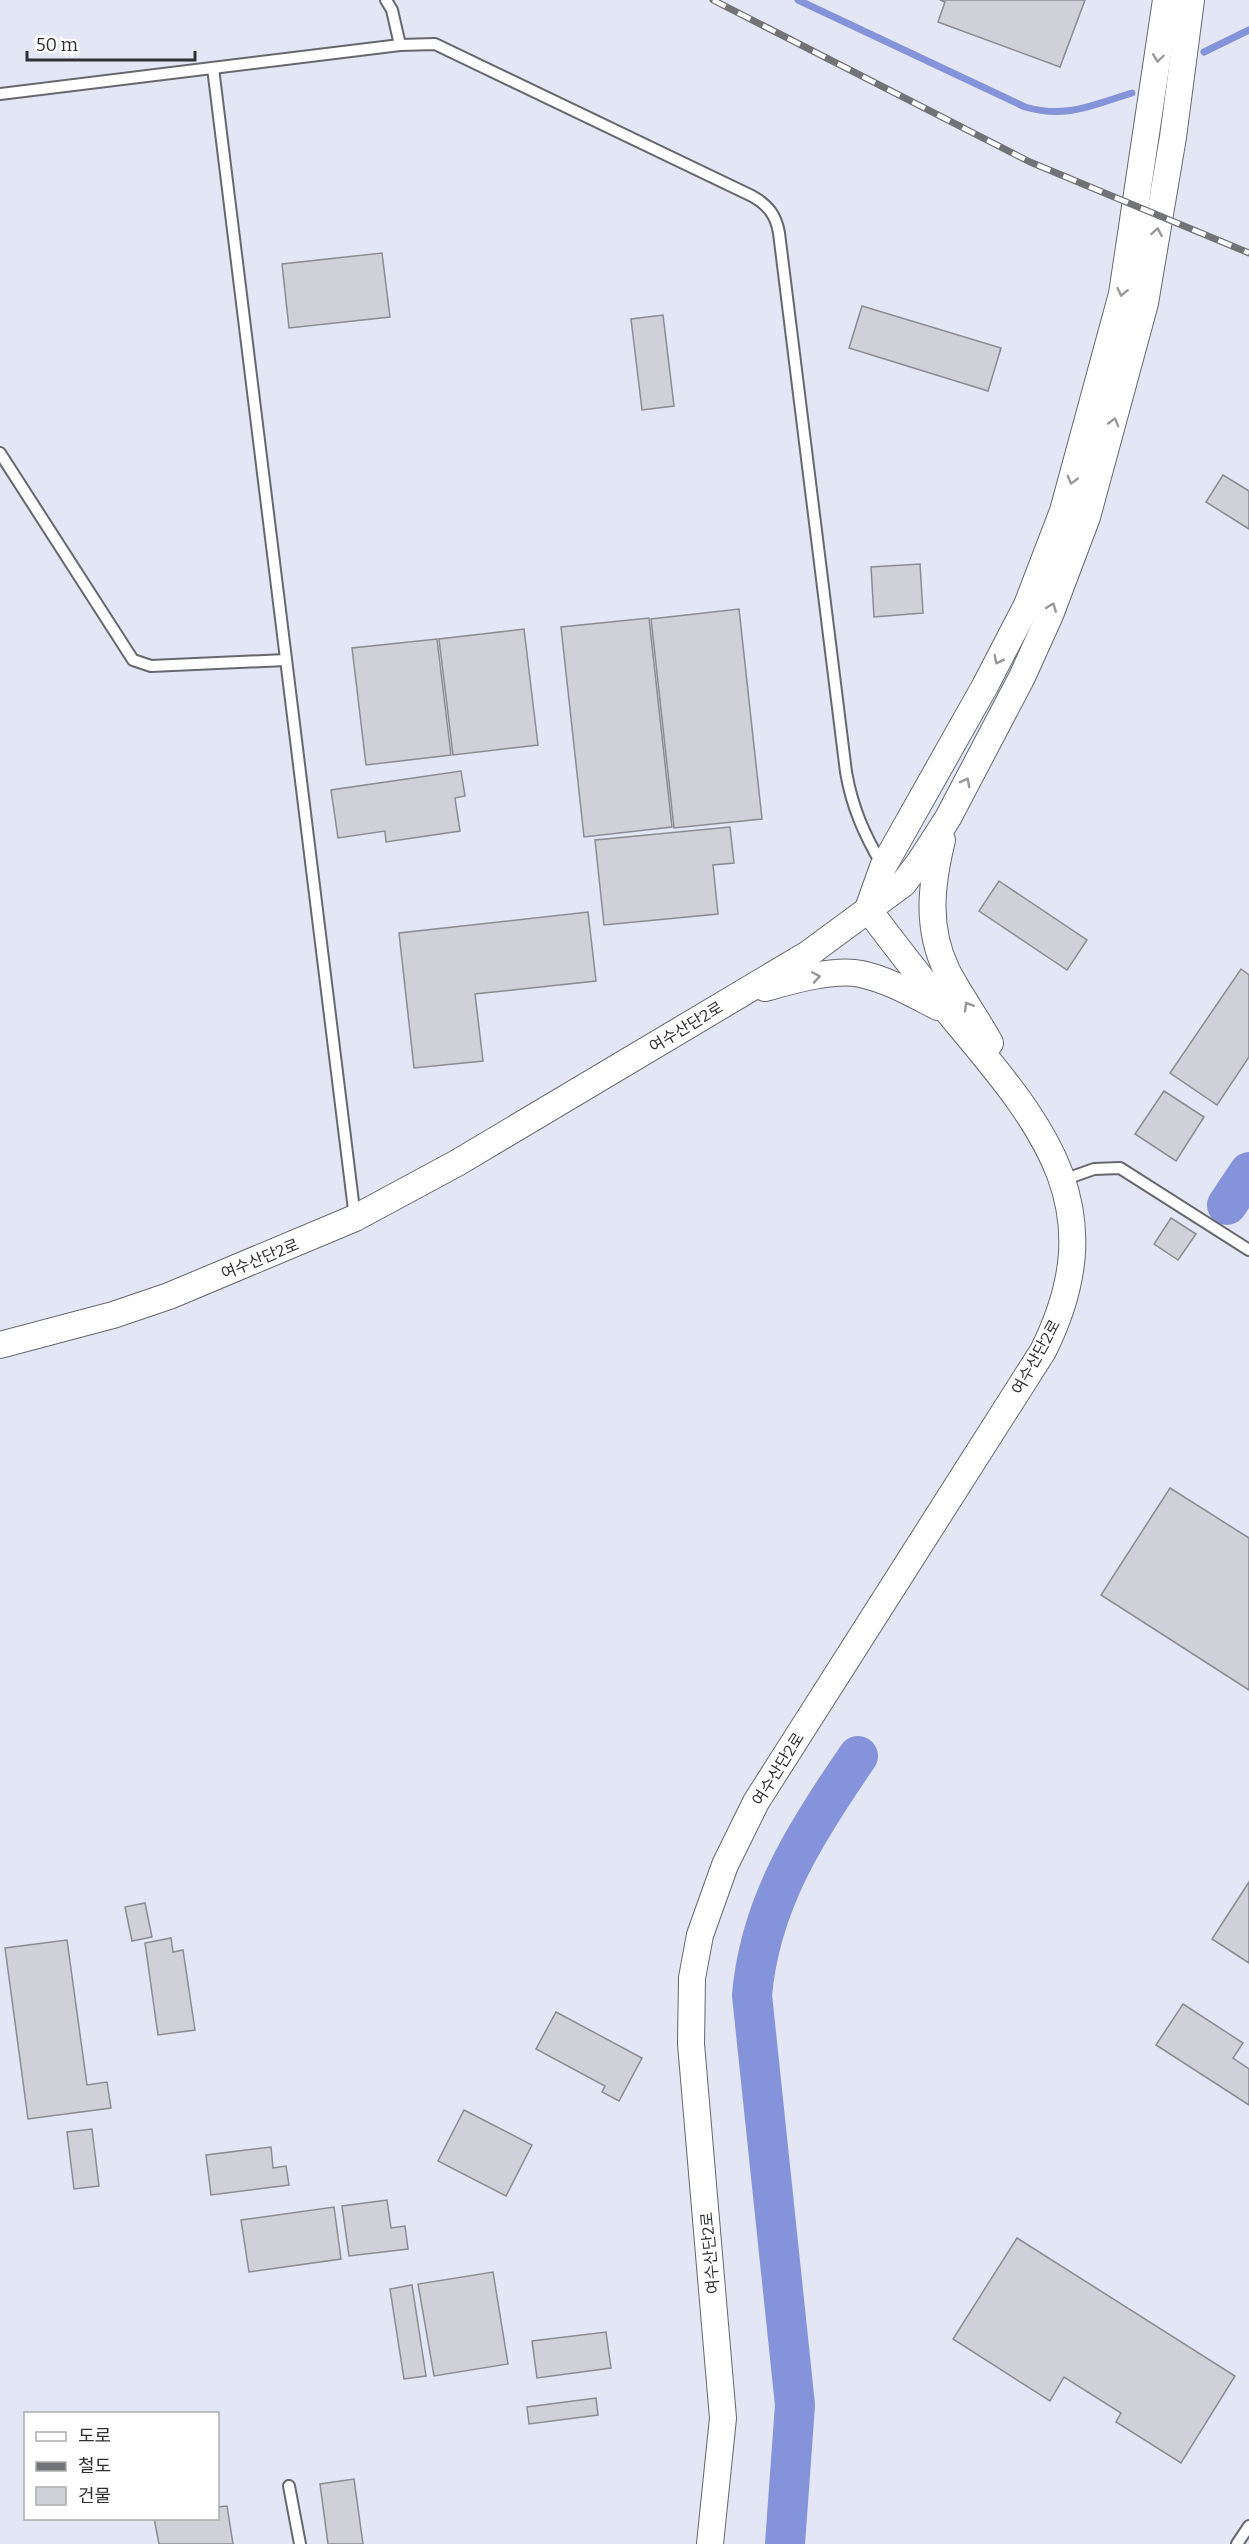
<svg xmlns="http://www.w3.org/2000/svg" width="1249" height="2544" viewBox="0 0 1249 2544" font-family="Bitter,'Noto Sans KR',serif">
<rect width="100%" height="100%" fill="#f1f3fa"/>
<!-- built -->
<path fill="#e3e6f4" fill-rule="evenodd" d="M0,0H1249V2544H0ZM26,2414H218V2518H26Z"/>
<g fill="none" stroke-linecap="round" stroke-linejoin="round">
<!-- stream -->
<g stroke="#8593da" stroke-width="7">
<path d="M798,0L1025,107C1067,119 1092,105 1132,93"/>
<polyline points="1204,52 1249,30"/>
</g>
<!-- river -->
<g stroke="#8593da" stroke-width="40">
<polyline points="1227,1205 1249,1172"/>
<path d="M785,2544L795,2405L752,1995C760,1903 807,1830 858,1756"/>
</g>
</g>
<!-- building -->
<g fill="#d0d1d8" stroke="#8a8c92" stroke-width="1.5">
<polygon points="940,0 1085,0 1060,67 938,22 945,2"/>
<polygon points="382,253 390,317 289,328 282,264"/>
<polygon points="862,306 1001,348 988,391 849,348"/>
<polygon points="663,315 674,406 642,410 631,319"/>
<polygon points="1223,475 1249,491 1249,529 1206,502"/>
<polygon points="920,564 923,613 874,617 871,567"/>
<polygon points="739,609 762,819 674,828 651,619"/>
<polygon points="649,618 672,827 584,837 561,627"/>
<polygon points="524,629 538,745 453,755 439,639"/>
<polygon points="437,639 451,755 366,765 352,648"/>
<polygon points="461,771 465,796 455,798 460,831 386,842 385,831 338,838 331,790"/>
<polygon points="730,827 734,863 713,865 718,914 604,925 595,840"/>
<polygon points="999,881 1087,940 1067,970 979,911"/>
<polygon points="588,912 596,981 475,994 483,1061 414,1068 399,933"/>
<polygon points="1241,969 1249,975 1249,1057 1217,1105 1170,1073"/>
<polygon points="1164,1091 1204,1117 1176,1161 1135,1134"/>
<polygon points="1171,1218 1196,1234 1178,1260 1154,1244"/>
<polygon points="1170,1488 1249,1538 1249,1690 1101,1595"/>
<polygon points="1249,1882 1249,1963 1212,1939"/>
<polygon points="145,1903 152,1937 132,1941 125,1907"/>
<polygon points="171,1938 173,1952 183,1950 195,2030 158,2035 145,1943"/>
<polygon points="67,1940 87,2085 107,2082 111,2108 28,2119 5,1948"/>
<polygon points="1183,2004 1243,2043 1233,2058 1249,2069 1249,2105 1156,2045"/>
<polygon points="556,2012 642,2058 619,2101 602,2092 605,2086 536,2049"/>
<polygon points="464,2110 532,2145 506,2196 438,2161"/>
<polygon points="92,2129 99,2186 74,2189 67,2132"/>
<polygon points="271,2147 273,2168 286,2166 289,2185 211,2195 206,2155"/>
<polygon points="387,2200 391,2228 405,2226 408,2249 349,2256 342,2206"/>
<polygon points="334,2207 341,2259 249,2272 241,2220"/>
<polygon points="1017,2238 1235,2376 1181,2463 1116,2422 1121,2413 1064,2377 1050,2401 953,2339"/>
<polygon points="493,2272 508,2364 434,2376 418,2284"/>
<polygon points="412,2285 426,2376 404,2379 390,2289"/>
<polygon points="606,2332 611,2368 537,2378 532,2341"/>
<polygon points="596,2398 598,2415 529,2424 527,2407"/>
<polygon points="354,2479 363,2544 328,2544 320,2484"/>
<polygon points="227,2506 233,2544 159,2544 154,2518 218,2518 218,2507"/>
</g>
<g fill="none" stroke-linecap="round" stroke-linejoin="round">
<!-- service casing -->
<g stroke="#66686e" stroke-width="14">
<g id="service">
<polyline points="386,0 392,10 400,45"/>
<polyline points="213,68 355,1218"/>
<path d="M0,94L400,45L435,44L752,196C768,205 776,215 779,233L846,772C852,807 864,834 882,865"/>
<polyline points="0,453 133,660 151,666 286,660"/>
<polyline points="1063,1180 1094,1169 1120,1168 1249,1250"/>
<polyline points="289,2486 300,2544"/>
<polyline points="1237,2544 1249,2526"/>
</g>
</g>
<!-- tertiary casing -->
<g stroke="#66686e" stroke-width="28">
<g id="tertiary">
<path d="M942,840C931,885 926,928 947,971C960,996 977,1019 990,1043"/>
<polyline points="868,909 883,867 985,686 1027,605 1063,511 1122,294 1166,0"/>
<path d="M765,988C790,981 835,968 861,974C889,980 914,995 938,1007"/>
<polyline points="0,1345 113,1315 169,1296 355,1218 457,1163 808,954 903,884 919,863 948,818 1022,677 1050,615 1087,517 1145,303 1173,137 1191,0"/>
<path d="M710,2544L723,2418L691,2044L692,1978L700,1935L725,1865L756,1802L1043,1351C1113,1211 1047,1130 958,1024C927,986 897,948 868,909"/>
</g>
</g>
<!-- service -->
<use href="#service" stroke="#fff" stroke-width="10"/>
<!-- tertiary -->
<use href="#tertiary" stroke="#fff" stroke-width="26"/>
<!-- rail casing -->
<g stroke="#727377" stroke-width="7">
<polyline id="rail" points="713,0 1030,162 1249,253"/>
</g>
<!-- rail -->
<use href="#rail" stroke="#fff" stroke-width="4.5" stroke-dasharray="14" stroke-linecap="butt"/>
</g>
<!-- one-way arrows -->
<defs><path id="oneway-chevron" d="M-2-3.5L2.5 0L-2 3.5" fill="none" stroke-width="1.6" stroke-linecap="round" stroke-linejoin="round" transform="scale(1.5)"/></defs>
<g stroke="#989899">
<use href="#oneway-chevron" transform="translate(1158 58) rotate(98)"/>
<use href="#oneway-chevron" transform="translate(1157 232) rotate(-80)"/>
<use href="#oneway-chevron" transform="translate(1122 292) rotate(102)"/>
<use href="#oneway-chevron" transform="translate(1114 422) rotate(-74)"/>
<use href="#oneway-chevron" transform="translate(1072 480) rotate(105)"/>
<use href="#oneway-chevron" transform="translate(1052 607) rotate(-69)"/>
<use href="#oneway-chevron" transform="translate(998 660) rotate(117)"/>
<use href="#oneway-chevron" transform="translate(966 782) rotate(-62)"/>
<use href="#oneway-chevron" transform="translate(816 977) rotate(-9)"/>
<use href="#oneway-chevron" transform="translate(968 1006) rotate(-121)"/>
</g>
<g text-anchor="middle" dominant-baseline="central" stroke-width="4.5" stroke-linejoin="round" paint-order="stroke">
<!-- street labels -->
<g font-size="16" fill="#303133" stroke="#fff">
<text transform="translate(686 1027) rotate(-31)">여수산단2로</text>
<text transform="translate(260 1259) rotate(-22)">여수산단2로</text>
<text transform="translate(1036 1357) rotate(-61)">여수산단2로</text>
<text transform="translate(778 1769) rotate(-58)">여수산단2로</text>
<text transform="translate(710 2253) rotate(-95)">여수산단2로</text>
</g>
</g>
<!-- legend -->
<rect x="24" y="2412" width="195" height="108" fill="#ffffff" stroke="#acadad" stroke-width="1.5"/>
<rect x="36" y="2432" width="30" height="9" fill="#ffffff" stroke="#acadad" stroke-width="1.5"/>
<text x="78" y="2442" font-size="18" fill="#303133">도로</text>
<rect x="36" y="2462" width="30" height="9" fill="#727377" stroke="#acadad" stroke-width="1.5"/>
<text x="78" y="2472" font-size="18" fill="#303133">철도</text>
<rect x="36" y="2487" width="30" height="18" fill="#d0d1d8" stroke="#acadad" stroke-width="1.5"/>
<text x="78" y="2502" font-size="18" fill="#303133">건물</text>
<!-- scale -->
<path d="M27 51v9h168v-9" fill="none" stroke="#303133" stroke-width="3"/>
<text x="36" y="51" font-size="18" fill="#303133" stroke="#ffffff" stroke-width="4.5" paint-order="stroke">50 m</text>
</svg>
